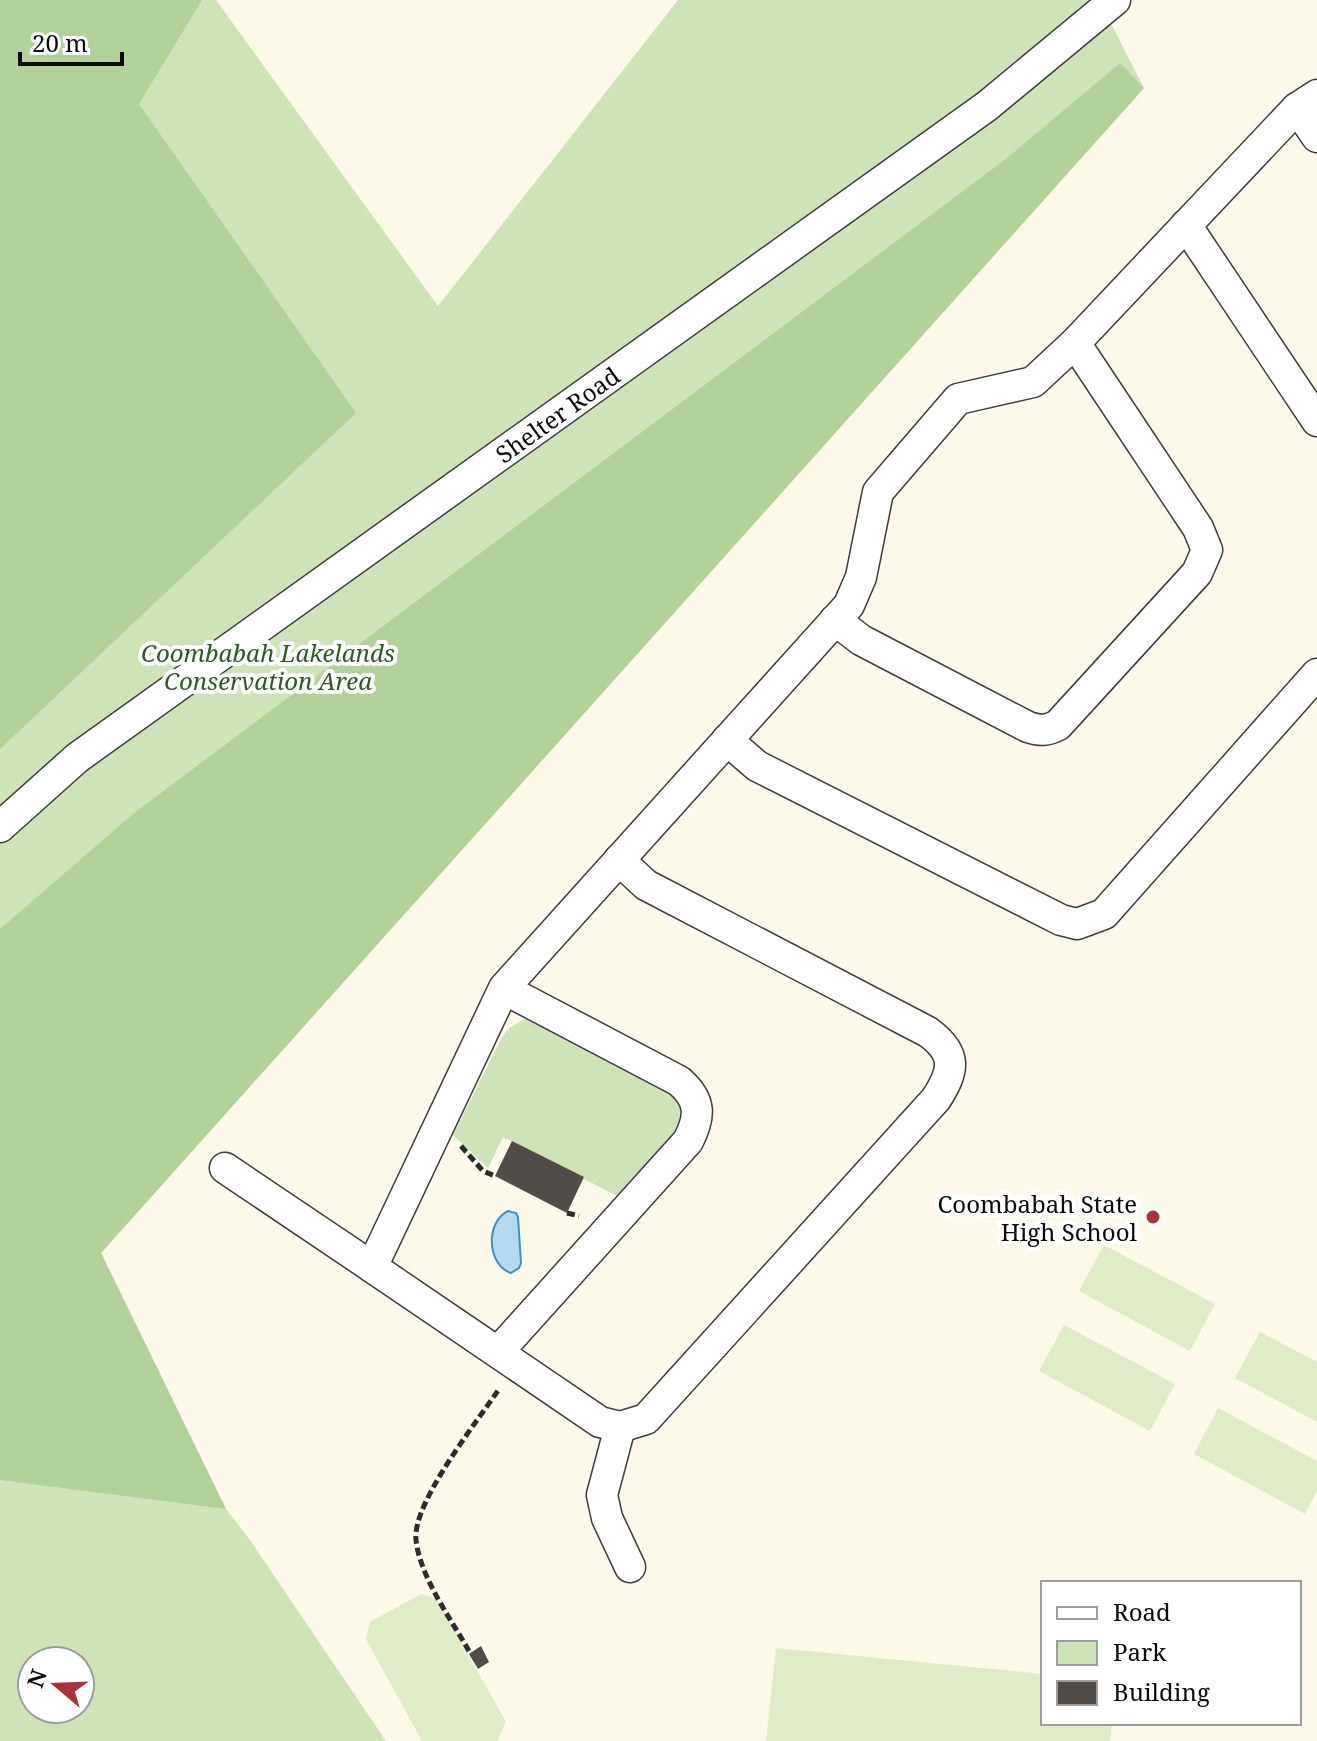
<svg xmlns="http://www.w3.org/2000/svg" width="1317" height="1741" viewBox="0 0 1317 1741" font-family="'Noto Serif',serif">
<rect width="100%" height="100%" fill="#fdf9ea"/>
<!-- green -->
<g fill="#cfe3b8" fill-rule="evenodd">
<path d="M0,0H216L438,306L678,0H1099L1144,88L101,1253L226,1509L250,1540L386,1741H0ZM32,1661H80V1709H32Z"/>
<polygon points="524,1019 533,1019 673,1088 684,1105 682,1129 621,1198 503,1137 488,1168 453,1135 502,1037 508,1029"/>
</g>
<!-- forest -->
<g fill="#b3d299">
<polygon points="0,0 202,0 139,104 356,413 0,749"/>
<polygon points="1120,63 1144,88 101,1253 226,1509 0,1480 0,929 133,814 1007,158"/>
</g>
<!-- pitch -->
<g fill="#e0ebc9">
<polygon points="1104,1245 1215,1304 1190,1351 1079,1291"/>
<polygon points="1064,1325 1175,1384 1150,1431 1039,1371"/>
<polygon points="1260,1332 1317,1362 1317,1422 1235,1378"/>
<polygon points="1218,1408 1317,1461 1317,1491 1305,1514 1194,1454"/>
<polygon points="421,1594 437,1599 506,1722 497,1741 422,1741 366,1639 370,1622"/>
<polygon points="776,1648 1043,1674 1043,1723 1112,1723 1110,1741 766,1741"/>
</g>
<!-- water -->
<path fill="#b4daef" stroke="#438fbd" stroke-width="2" d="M508,1211L516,1213L518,1217L521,1263L519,1268L511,1273C487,1265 485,1222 508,1211Z"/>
<!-- building -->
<g fill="#524c48">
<polygon points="512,1141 584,1177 567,1213 495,1176"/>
<polygon points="481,1646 489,1662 478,1669 469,1654"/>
</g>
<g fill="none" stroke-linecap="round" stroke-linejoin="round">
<!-- street casing -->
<g stroke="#3d3d3d" stroke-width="33">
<g id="street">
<polyline points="1297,108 1317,137"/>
<polyline points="1186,225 1317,421"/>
<path d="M835,620L861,640L1028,727C1040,731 1047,731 1058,725L1197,573L1207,550L1198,528L1075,343"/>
<polyline points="727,740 757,766 1061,920 1077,924 1104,914 1317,674"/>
<path id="s1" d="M0,827L77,758L987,106L1115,0"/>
<path d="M619,860L646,885L928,1032C958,1054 954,1071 936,1099L646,1419L620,1427"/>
<polyline points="225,1168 372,1267"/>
<path d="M498,1352L688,1141C701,1116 701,1100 679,1081L504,989"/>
<polyline points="630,1567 607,1518 602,1495 620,1427 600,1422 372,1267 504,988 849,605 861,577 878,492 958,399 1033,382 1075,343 1297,108 1317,95"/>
</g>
</g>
<!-- path -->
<g stroke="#2c2c2c" stroke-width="5" stroke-dasharray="8 4" stroke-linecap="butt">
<polyline points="461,1146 483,1171 495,1176"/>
<polyline points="567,1213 579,1216"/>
<path d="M469,1651C451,1619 420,1577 416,1540C412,1503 477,1422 499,1389"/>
</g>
<!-- street -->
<use href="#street" stroke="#fff" stroke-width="30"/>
</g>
<!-- markers -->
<circle fill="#aa323a" stroke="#fff" stroke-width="3" cx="1153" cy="1217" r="8"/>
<g text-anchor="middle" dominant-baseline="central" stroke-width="8" stroke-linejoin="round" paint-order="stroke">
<!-- street labels -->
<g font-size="24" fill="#0a0a0a" stroke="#fff">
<text stroke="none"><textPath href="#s1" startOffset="694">Shelter Road</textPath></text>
</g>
<!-- park labels -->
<g font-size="24" font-style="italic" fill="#2f5a23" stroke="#fff">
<text x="268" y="652">Coombabah Lakelands<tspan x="268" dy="28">Conservation Area</tspan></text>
</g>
<!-- poi labels -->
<g font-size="24" fill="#0a0a0a" stroke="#fff" text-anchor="end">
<text x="1137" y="1203">Coombabah State<tspan x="1137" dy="28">High School</tspan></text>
</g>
</g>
<!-- legend -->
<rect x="1041" y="1581" width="260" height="144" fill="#ffffff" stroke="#9d9d9d" stroke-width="2"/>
<rect x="1057" y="1607" width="40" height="12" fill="#ffffff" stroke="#9d9d9d" stroke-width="2"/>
<text x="1113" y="1621" font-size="24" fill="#0a0a0a">Road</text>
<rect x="1057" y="1641" width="40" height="24" fill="#cfe3b8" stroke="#9d9d9d" stroke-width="2"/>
<text x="1113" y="1661" font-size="24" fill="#0a0a0a">Park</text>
<rect x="1057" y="1681" width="40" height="24" fill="#524c48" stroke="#9d9d9d" stroke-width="2"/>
<text x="1113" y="1701" font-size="24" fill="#0a0a0a">Building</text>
<!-- north arrow -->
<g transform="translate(56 1685) rotate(289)"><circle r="38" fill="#ffffff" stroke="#9d9d9d" stroke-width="2"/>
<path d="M0-6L14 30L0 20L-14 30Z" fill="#aa323a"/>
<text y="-12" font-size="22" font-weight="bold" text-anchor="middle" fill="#0a0a0a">N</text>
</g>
<!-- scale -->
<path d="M20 52v12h102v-12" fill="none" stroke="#0a0a0a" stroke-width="4"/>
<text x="32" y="52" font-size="24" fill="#0a0a0a" stroke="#ffffff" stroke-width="6" paint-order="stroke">20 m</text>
</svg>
